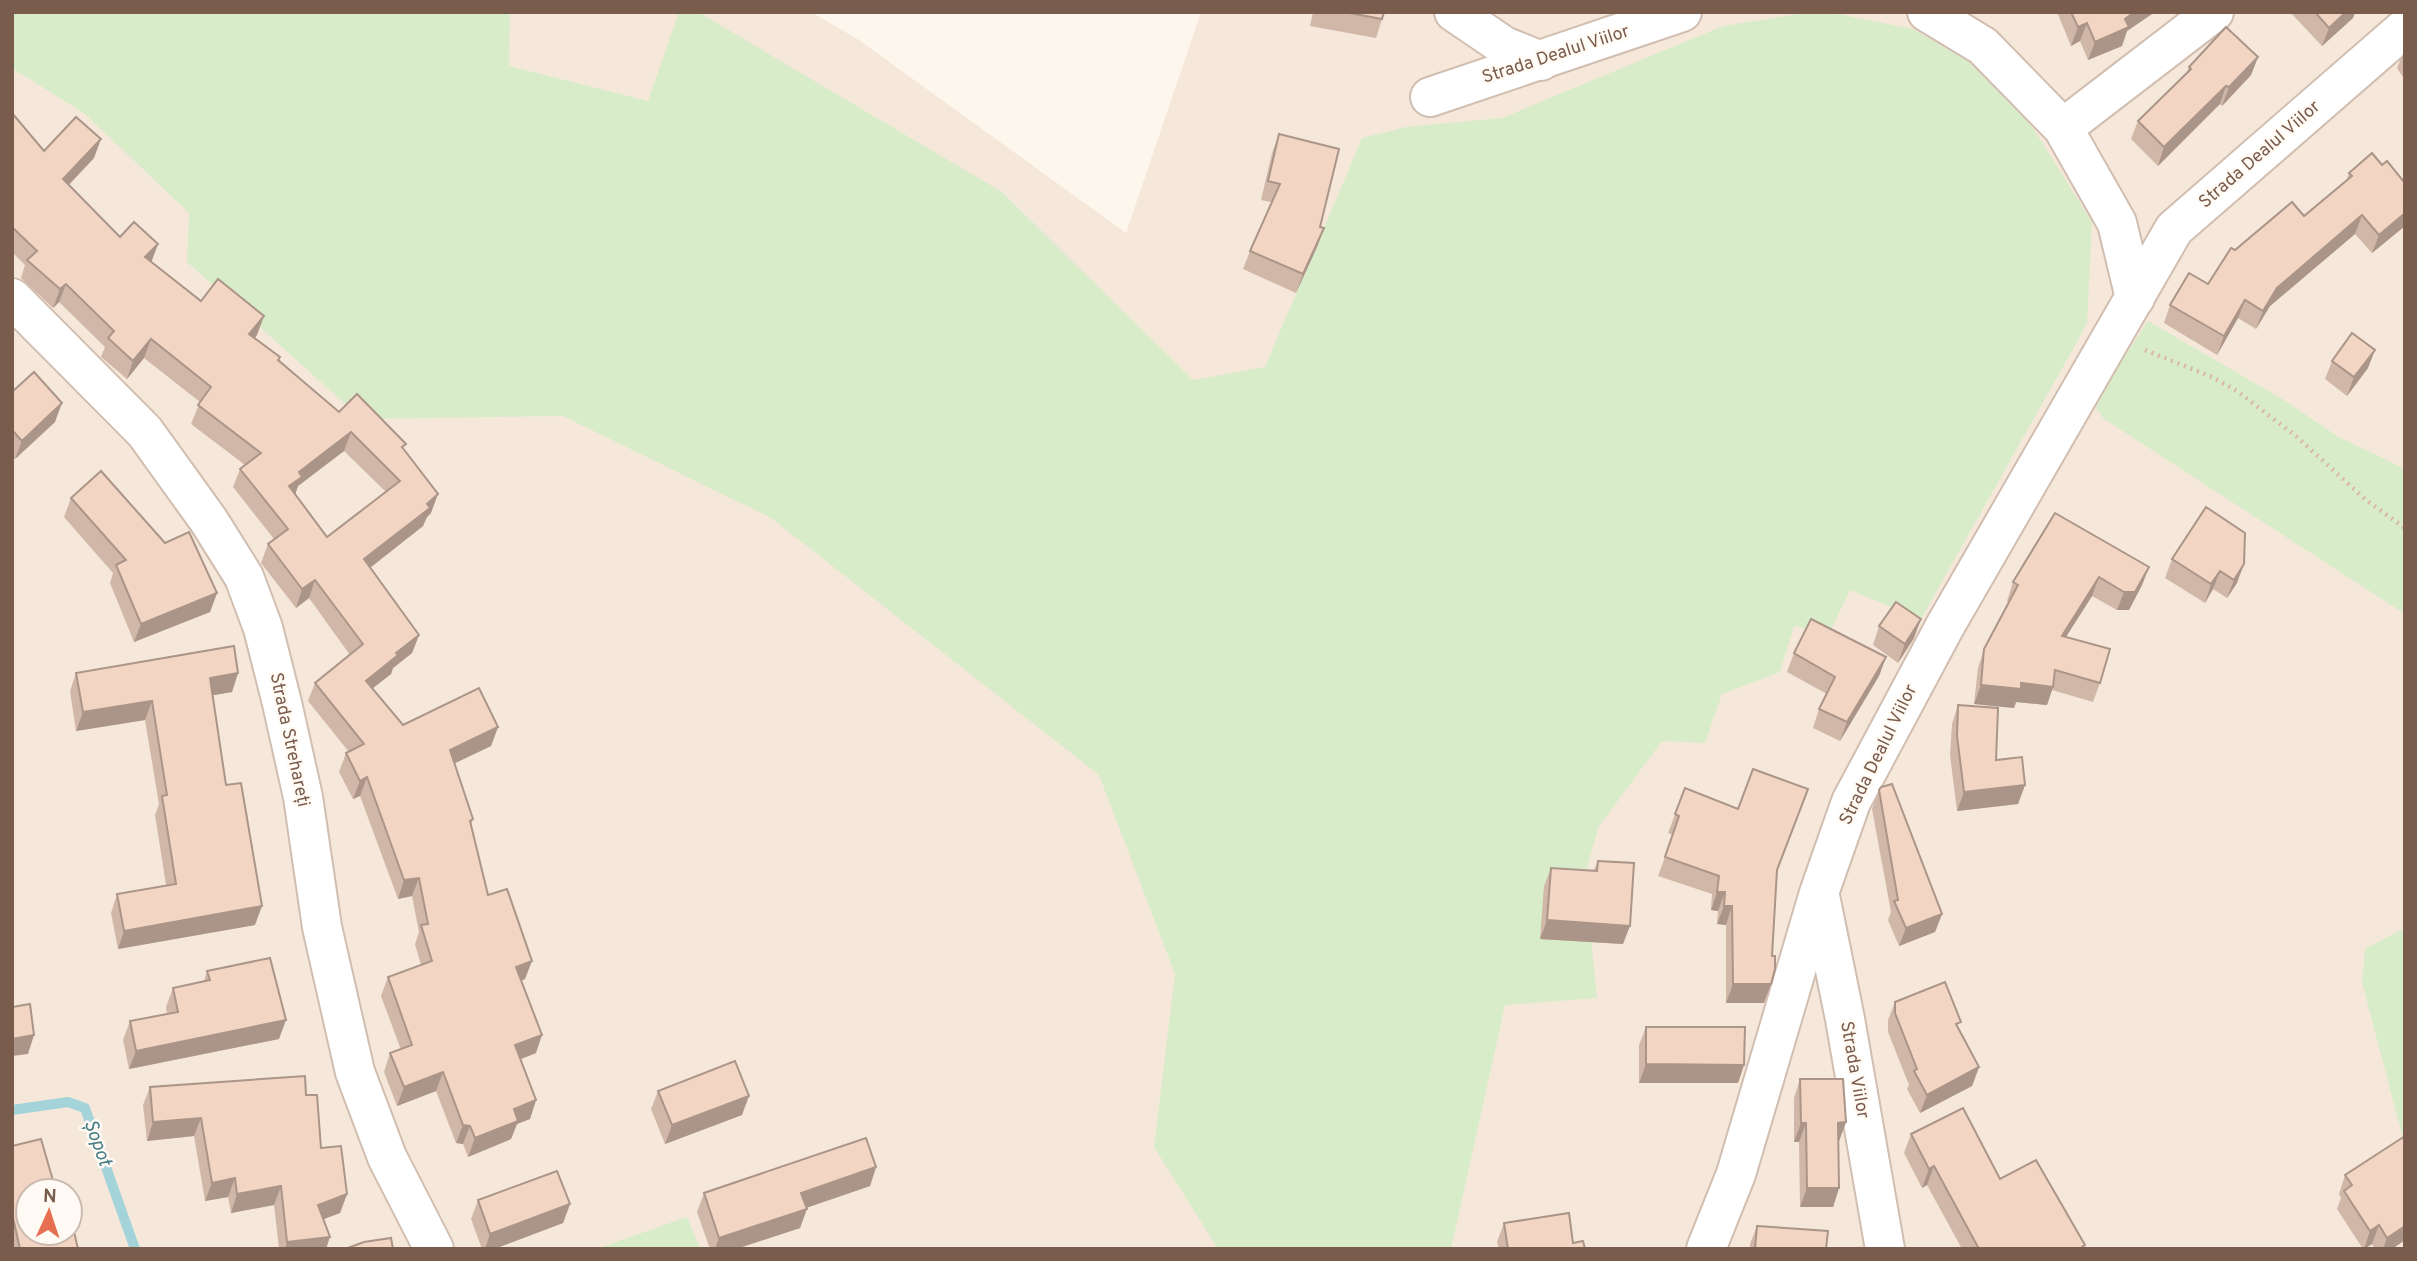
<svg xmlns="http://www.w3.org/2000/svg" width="2417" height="1261" viewBox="0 0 2417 1261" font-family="Overpass,sans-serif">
<rect width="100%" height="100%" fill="#fdf6ec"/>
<!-- residential -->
<path fill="#f5e8da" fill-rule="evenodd" d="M12,12H811L859,40L1126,233L1201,12H2405V1249H12ZM28,1191H70V1233H28Z"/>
<!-- green -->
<g fill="#d8ecc9">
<polygon points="12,12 510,12 509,66 648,101 679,12 698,12 1002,192 1193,380 1265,367 1362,138 1406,127 1502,118 1723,26 1811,12 1828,12 1913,29 1984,71 2033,128 2092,222 2087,324 1921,619 1850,590 1829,634 1794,626 1780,672 1722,694 1705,743 1662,741 1599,826 1585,875 1597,998 1505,1005 1451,1249 1218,1249 1154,1147 1175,974 1099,775 771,518 563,416 362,419 187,262 189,213 85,114 12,68"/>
<polygon points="2148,321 2284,400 2337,436 2405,469 2405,614 2104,419 2093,404"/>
<polygon points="2405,928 2405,1146 2362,982 2365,949"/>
<polygon points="687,1217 700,1249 596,1249"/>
</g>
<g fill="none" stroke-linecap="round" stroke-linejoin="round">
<!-- stream -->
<polyline stroke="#a5d3da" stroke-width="10" points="12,1110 68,1102 85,1108 135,1249"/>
<!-- minor casing -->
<g stroke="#d1beb0" stroke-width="42">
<g id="minor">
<polyline points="1454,12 1504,46 1541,61"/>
<polyline points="1927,12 1983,46 2063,128 2117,223 2135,298"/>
<polyline points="1430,97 1682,12"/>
<polyline points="2063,128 2214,12"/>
<polyline points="12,298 145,432 209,521 244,577 263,628 282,703 303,797 322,927 355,1072 387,1157 434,1249"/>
<polyline points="1820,896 1845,1019 1885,1249"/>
<polyline points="1706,1249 1736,1174 1819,893 1851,802 1945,626 2174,229 2405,28"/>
</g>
</g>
<!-- path -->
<polyline stroke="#d9b8a5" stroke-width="4.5" stroke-dasharray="2 5" stroke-linecap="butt" points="2145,350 2212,377 2237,391 2297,437 2366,500 2405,528"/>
<!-- minor -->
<use href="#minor" stroke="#fff" stroke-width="38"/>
</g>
<!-- wall -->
<g fill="#d1b7a8" fill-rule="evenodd">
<polygon points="1313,12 1384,12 1382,19 1376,38 1310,26"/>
<polygon points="2057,12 2155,12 2127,31 2122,46 2088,60 2080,41 2071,46"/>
<polygon points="2290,12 2355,12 2353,18 2322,46"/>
<polygon points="2405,49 2405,80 2397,68"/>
<polygon points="2258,57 2251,75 2222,106 2220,104 2158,166 2131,139 2138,121 2187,72 2189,67"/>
<path d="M12,113L44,151L94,158L69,185L120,237L158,244L151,262L201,301L257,335L255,338L280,357L279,361L339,412L404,449L431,513L427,517L423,526L370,568L419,635L412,653L393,668L391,674L373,688L403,725L498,727L491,746L454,763L473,819L471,825L488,895L525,979L521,981L536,1053L521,1059L536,1100L530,1119L517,1124L511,1139L468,1157L463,1144L456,1143L436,1091L397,1106L384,1072L390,1053L401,1050L381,996L388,977L421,965L415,944L419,932L412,896L398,899L360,796L353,799L339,772L346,753L349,752L308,701L315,683L350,655L309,598L296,608L261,563L268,544L274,539L233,487L240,469L245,465L191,424L200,402L144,358L127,379L101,357L105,347L59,302L53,308L21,278L25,265L12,252ZM344,451L386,492L327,537L295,494L298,486Z"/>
<polygon points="1279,134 1320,227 1324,228 1317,247 1296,293 1243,269 1250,251 1271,202 1261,200 1272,153"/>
<polygon points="2382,165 2405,183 2405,226 2372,253 2355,234 2270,306 2256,329 2238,318 2217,355 2164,323 2170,305 2208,284 2235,250 2304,216 2346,181 2349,173"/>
<polygon points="2332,361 2368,368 2347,396 2325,379"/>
<polygon points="12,392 55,422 15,459 12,457"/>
<polygon points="71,498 165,543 217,593 210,612 134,642 110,583 113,573 64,517"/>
<polygon points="2206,507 2237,583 2227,598 2213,589 2205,603 2165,578 2172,559"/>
<polygon points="2149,567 2142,585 2129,610 2117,610 2092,596 2066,637 2100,683 2093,702 2052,690 2047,705 2016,702 2014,708 1974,704 1978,668 1984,649 2009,602 2007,601 2013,582"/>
<polygon points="1879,626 1914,638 1898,663 1873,645"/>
<polygon points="1794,653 1886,657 1879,676 1840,741 1813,728 1819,709 1827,694 1787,672"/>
<polygon points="76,673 238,673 232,692 213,695 226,785 255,925 118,949 111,913 117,894 166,885 155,815 159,804 145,720 76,731 70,691"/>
<polygon points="1958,705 1996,760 2025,785 2018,804 1957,811 1950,755 1952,724"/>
<polygon points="1685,788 1777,871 1771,984 1764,1003 1726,1003 1726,925 1717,924 1718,911 1711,910 1712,894 1658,876 1673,835 1668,833"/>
<polygon points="1879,790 1942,914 1935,932 1899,946 1888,920 1891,912 1872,809"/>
<polygon points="1598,861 1623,944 1540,939 1544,886 1551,868 1594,870"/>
<polygon points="207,971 279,1039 129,1069 123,1040 130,1021 167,1014 166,1007 173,988 204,981"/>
<polygon points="1895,1002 1958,1028 1979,1067 1972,1086 1920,1113 1907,1089 1909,1085 1888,1032 1888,1020"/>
<polygon points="1646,1027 1744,1065 1738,1083 1639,1083 1639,1045"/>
<polygon points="1800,1079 1846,1122 1839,1141 1838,1141 1839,1188 1833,1207 1800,1207 1799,1142 1794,1142 1794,1098"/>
<polygon points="150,1087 306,1095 321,1148 347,1194 340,1213 323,1219 326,1249 279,1249 274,1205 231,1213 228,1197 205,1201 194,1136 147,1141 143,1105"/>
<polygon points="658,1091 742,1115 665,1144 651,1109"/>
<polygon points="1911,1134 2000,1179 2083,1249 1962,1249 1927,1185 1922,1188 1904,1153"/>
<polygon points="12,1146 28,1191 78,1249 12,1249"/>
<polygon points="876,1167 870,1186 806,1208 800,1228 736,1249 710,1249 697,1212 704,1193"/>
<polygon points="2345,1175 2405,1240 2392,1249 2375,1249 2372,1244 2363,1249 2337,1209 2341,1198 2339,1194"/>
<polygon points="478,1200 570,1204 563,1223 494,1249 482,1249 471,1219"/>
<polygon points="1504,1223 1573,1243 1585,1249 1499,1249 1497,1242"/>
<polygon points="1757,1226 1826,1249 1750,1249 1750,1244"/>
</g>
<!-- shaded-wall -->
<g fill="#aa9588">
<polygon points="2134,12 2155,12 2127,31 2122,46 2088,60 2095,42"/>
<polygon points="2346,12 2355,12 2353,18 2322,46 2329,28"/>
<polygon points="2087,23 2080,41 2071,46 2078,27"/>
<polygon points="2258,57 2251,75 2222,106 2229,87"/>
<polygon points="2226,86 2220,104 2158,166 2164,147"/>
<polygon points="101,139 94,158 56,198 63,179"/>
<polygon points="2405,213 2405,226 2372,253 2379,235"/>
<polygon points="2362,215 2355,234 2270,306 2256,329 2263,311 2277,288"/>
<polygon points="1324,228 1317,247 1296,293 1303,274"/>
<polygon points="158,244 151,263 145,257"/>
<polygon points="66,284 59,302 53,308 60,289"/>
<polygon points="2245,300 2238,318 2217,355 2224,336"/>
<polygon points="264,316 257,335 243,352 249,334"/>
<polygon points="151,339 144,358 127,379 133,361"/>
<polygon points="2375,350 2368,368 2347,396 2354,377"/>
<polygon points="62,403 55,422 15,459 22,441"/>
<polygon points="351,432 344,451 298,486 295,495 289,486 299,472"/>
<polygon points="438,494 431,513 427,517 423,526 357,578 364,559"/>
<polygon points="2244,564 2237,583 2227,598 2234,580"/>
<polygon points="2149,567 2142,585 2129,610 2117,610 2124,592"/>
<polygon points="2220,571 2213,589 2205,603 2211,584"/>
<polygon points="2099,577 2092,596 2055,654 2062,636"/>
<polygon points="315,580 309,598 296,608 302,589"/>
<polygon points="217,593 210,612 134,642 141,624"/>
<polygon points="1921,619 1914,638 1898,663 1905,644"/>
<polygon points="419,635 412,653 393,668 391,674 359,699 366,681 396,653"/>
<polygon points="1886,657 1879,676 1840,741 1847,722"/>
<polygon points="238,673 232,692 203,697 210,678"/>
<polygon points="2021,683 2053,687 2047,705 2016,702 2014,708 1974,704 1981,685"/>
<polygon points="152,701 145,720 76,731 83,712"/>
<polygon points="498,727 491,746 443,769 450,750"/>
<polygon points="367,777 360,796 353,799 360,781"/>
<polygon points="2025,785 2018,804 1957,811 1964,792"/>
<polygon points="419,878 412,896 398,899 404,880"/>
<polygon points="1717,892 1725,892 1718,911 1711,910"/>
<polygon points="262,906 255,925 118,949 124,931"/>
<polygon points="1724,906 1732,906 1726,925 1717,924"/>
<polygon points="1942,914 1935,932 1899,946 1906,928"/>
<polygon points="1547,920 1630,926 1623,944 1540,939"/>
<polygon points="532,961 525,979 509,985 516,967"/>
<polygon points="1733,984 1771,984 1764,1003 1726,1003"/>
<polygon points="286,1020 279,1039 129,1069 136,1051"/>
<polygon points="34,1035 28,1054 12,1056 12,1039"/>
<polygon points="542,1035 536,1053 508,1064 515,1045"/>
<polygon points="1646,1064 1744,1065 1738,1083 1639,1083"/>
<polygon points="1979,1067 1972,1086 1920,1113 1927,1095"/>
<polygon points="443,1072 436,1091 397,1106 404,1087"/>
<polygon points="749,1096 742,1115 665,1144 672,1125"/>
<polygon points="536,1100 530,1119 517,1124 511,1139 468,1157 475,1138 514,1109"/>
<polygon points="201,1118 194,1136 147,1141 153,1122"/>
<polygon points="1846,1122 1839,1141 1831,1141 1838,1123"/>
<polygon points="1801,1123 1806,1123 1799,1142 1794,1142"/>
<polygon points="463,1125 470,1126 463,1144 456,1143"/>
<polygon points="1934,1166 1927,1185 1922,1188 1929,1169"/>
<polygon points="876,1167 870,1186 794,1212 801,1193"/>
<polygon points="235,1178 228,1197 205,1201 212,1183"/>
<polygon points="281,1186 274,1205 231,1213 237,1194"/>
<polygon points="1807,1188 1839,1188 1833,1207 1800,1207"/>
<polygon points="347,1194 340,1213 311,1224 318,1205"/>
<polygon points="570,1204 563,1223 494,1249 485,1249 490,1234"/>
<polygon points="807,1209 800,1228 736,1249 715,1249 719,1238"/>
<polygon points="2379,1225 2372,1244 2364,1249 2370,1231"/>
<polygon points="2405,1226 2405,1240 2392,1249 2383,1249 2387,1238"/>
<polygon points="330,1237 326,1249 285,1249 287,1242"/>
</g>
<!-- building -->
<g fill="#f3d5c3" stroke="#aa9588" stroke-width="2" fill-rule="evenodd">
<polygon points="1344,12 1384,12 1382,19"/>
<polygon points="2071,12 2134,12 2125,19 2129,27 2095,42 2087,23 2078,27"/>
<polygon points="2315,12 2346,12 2329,28"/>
<polygon points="2226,27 2258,57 2229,87 2226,86 2164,147 2138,121 2191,69 2189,67"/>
<path d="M12,113L44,151L76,117L101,139L63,179L120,237L134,222L158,244L145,257L201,301L218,279L264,316L249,334L280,357L278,360L339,412L357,394L406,444L402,447L438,494L427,504L430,508L364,559L419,635L396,653L398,655L366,681L403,725L479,688L498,727L450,750L473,819L470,821L488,895L507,889L532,961L516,967L542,1035L515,1045L536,1100L514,1109L518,1121L475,1138L470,1126L463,1125L443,1072L404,1087L390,1053L412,1045L388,977L432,961L421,925L428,924L419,878L404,880L367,777L360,781L346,753L364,744L315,683L363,644L315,580L302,589L268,544L288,529L240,469L261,453L198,405L211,387L151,339L133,361L108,338L114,331L66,284L60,289L27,260L37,251L12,227ZM351,432L400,481L327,537L289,486L302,477L299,472Z"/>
<polygon points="1279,134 1339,149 1320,227 1324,228 1303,274 1250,251 1280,184 1268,181"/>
<polygon points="2372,153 2382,165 2387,161 2405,183 2405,213 2379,235 2362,215 2277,288 2263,311 2245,300 2224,336 2170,305 2189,273 2208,284 2231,248 2235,250 2292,202 2304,216 2352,176 2349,173"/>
<polygon points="2352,333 2375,350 2354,377 2332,361"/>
<polygon points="34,372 62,403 22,441 12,430 12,392"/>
<polygon points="101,471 165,543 189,532 217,593 141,624 116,565 126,560 71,498"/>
<polygon points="2206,507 2245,533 2244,564 2234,580 2220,571 2211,584 2172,559"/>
<polygon points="2055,513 2149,567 2135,592 2124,592 2099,577 2062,636 2110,649 2100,683 2055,670 2053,687 2021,683 2021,689 1981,685 1984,649 2018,585 2013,582"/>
<polygon points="1896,602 1921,619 1905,644 1879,626"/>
<polygon points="1811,619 1886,657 1847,722 1819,709 1835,677 1794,653"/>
<polygon points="234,646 238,673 210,678 226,785 241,783 262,906 124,931 117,894 176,884 162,796 167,795 152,701 83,712 76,673"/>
<polygon points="1958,705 1998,708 1996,760 2022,757 2025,785 1964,792 1957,736"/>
<polygon points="1753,769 1808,789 1777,870 1772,956 1775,956 1775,969 1771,984 1733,984 1732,906 1724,906 1725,892 1717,892 1719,876 1665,857 1679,816 1675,814 1685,788 1738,809"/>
<polygon points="1892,784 1942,914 1906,928 1894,901 1898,900 1879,790 1881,787"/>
<polygon points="1598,861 1634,863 1630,926 1547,920 1551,868 1597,871"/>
<polygon points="270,958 286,1020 136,1051 130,1021 178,1012 173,988 210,980 207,971"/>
<polygon points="1945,982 1961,1022 1956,1024 1979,1067 1927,1095 1914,1071 1917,1069 1895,1013 1895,1002"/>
<polygon points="30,1004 34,1035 12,1039 12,1007"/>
<polygon points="1646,1027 1745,1027 1744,1065 1646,1064"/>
<polygon points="735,1061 749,1096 672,1125 658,1091"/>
<polygon points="305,1076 306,1095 317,1095 321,1148 341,1146 347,1194 318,1205 330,1237 287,1242 281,1186 237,1194 235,1178 212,1183 201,1118 153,1122 150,1087"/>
<polygon points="1800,1079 1843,1079 1846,1122 1838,1123 1839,1188 1807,1188 1806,1123 1801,1123"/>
<polygon points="1963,1108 2000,1179 2036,1160 2085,1245 2079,1249 1979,1249 1934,1166 1929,1169 1911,1134"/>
<polygon points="2405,1136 2405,1226 2387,1238 2379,1225 2370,1231 2344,1191 2352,1185 2345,1175"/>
<polygon points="866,1138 876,1167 801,1193 807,1209 719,1238 704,1193"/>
<polygon points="41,1139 56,1191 28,1191 28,1233 70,1233 70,1214 78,1249 20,1249 12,1213 12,1146"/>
<polygon points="557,1171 570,1204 490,1234 478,1200"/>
<polygon points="1569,1213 1573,1243 1583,1241 1585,1249 1508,1249 1504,1223"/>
<polygon points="1757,1226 1828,1231 1826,1249 1755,1249"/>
<polygon points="391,1238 393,1249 345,1249 364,1242"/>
</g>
<g text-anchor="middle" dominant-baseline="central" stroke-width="5" stroke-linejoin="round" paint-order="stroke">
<!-- street labels -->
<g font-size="18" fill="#7a5c4d" stroke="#fffaf3">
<text transform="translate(1556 55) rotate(-18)">Strada Dealul Viilor</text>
<text transform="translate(2260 155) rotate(-41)">Strada Dealul Viilor</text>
<text transform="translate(289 740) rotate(78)">Strada Strehareți</text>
<text transform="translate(1879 755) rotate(-64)">Strada Dealul Viilor</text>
<text transform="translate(1854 1070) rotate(80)">Strada Viilor</text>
</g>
<!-- water labels -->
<g font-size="19" font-style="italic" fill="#437c86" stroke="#fffaf3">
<text transform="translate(97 1143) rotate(70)">Șopot</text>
</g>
</g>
<!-- border -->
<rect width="2417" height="1261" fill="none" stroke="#7a5c4d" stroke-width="28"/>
<!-- north arrow -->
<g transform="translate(49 1212) rotate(3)"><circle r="33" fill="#fffaf3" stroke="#cabbb1" stroke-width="2"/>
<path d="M0-5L12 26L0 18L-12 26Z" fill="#e76f51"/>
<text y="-10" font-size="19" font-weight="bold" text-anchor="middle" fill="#7a5c4d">N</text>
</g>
</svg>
